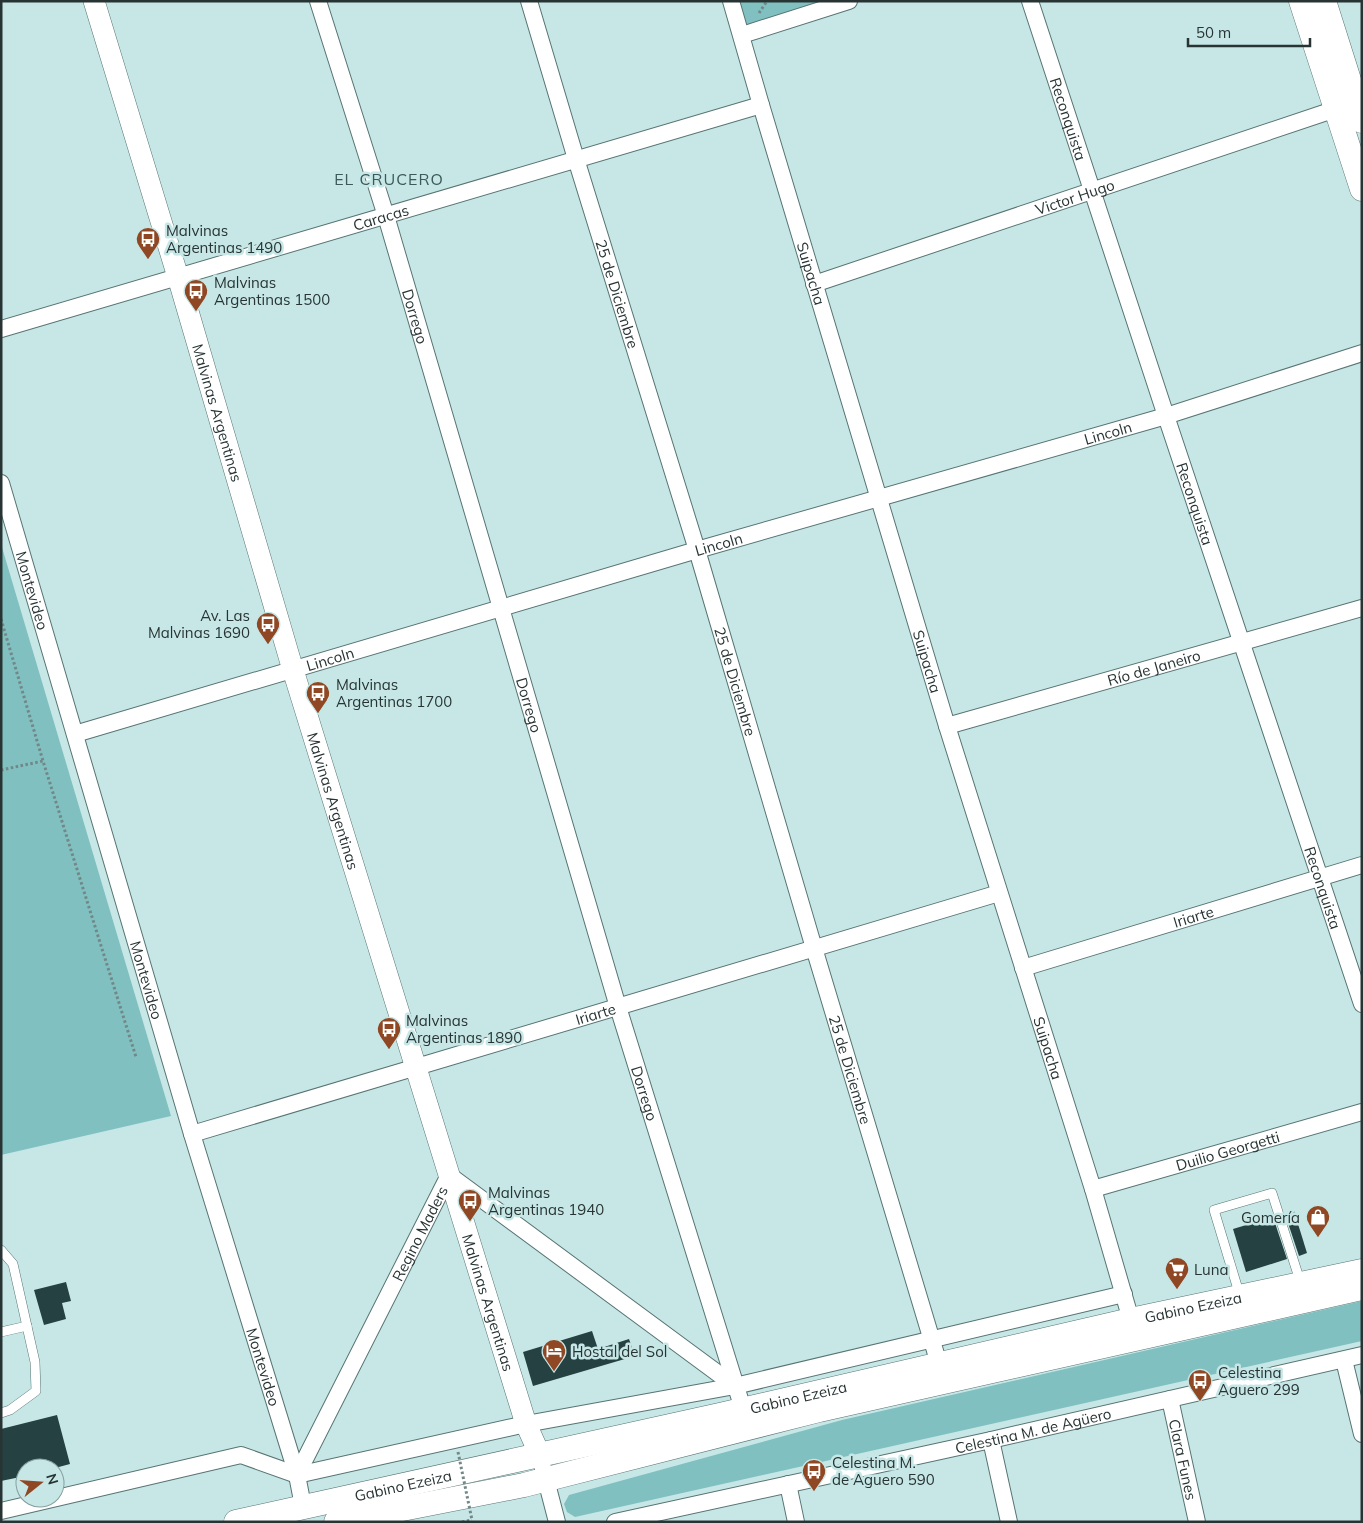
<svg xmlns="http://www.w3.org/2000/svg" width="1363" height="1523" viewBox="0 0 1363 1523" font-family="Mulish,sans-serif">
<rect width="100%" height="100%" fill="#c7e7e7"/>
<!-- green -->
<g fill="#80c0c0">
<polygon points="731,1 849,1 742,35"/>
<polygon points="1,544 171,1116 1,1155"/>
<polygon points="1362,1301 1362,1341 575,1517 567,1512 564,1504 569,1495 842,1420"/>
</g>
<!-- building -->
<g fill="#254141">
<polygon points="1294,1211 1307,1253 1299,1256 1285,1214"/>
<polygon points="1273,1217 1287,1259 1246,1272 1233,1229"/>
<polygon points="66,1282 71,1301 62,1303 66,1319 44,1325 34,1290"/>
<polygon points="592,1331 598,1349 629,1339 635,1356 533,1386 523,1352"/>
<polygon points="57,1415 70,1464 55,1468 25,1468 25,1476 1,1481 1,1429"/>
</g>
<g fill="none" stroke-linecap="round" stroke-linejoin="round">
<!-- service casing -->
<g stroke="#577473" stroke-width="10">
<g id="service">
<polyline points="1,1250 13,1264 35,1362 36,1391 10,1410 1,1413"/>
<polyline points="1240,1296 1214,1210 1272,1193 1301,1284"/>
<polyline points="1,1332 27,1326"/>
</g>
</g>
<!-- minor casing -->
<g stroke="#577473" stroke-width="18">
<g id="minor">
<path id="s1" d="M318,1L386,216L618,1007L743,1409"/>
<path id="s2" d="M529,1L576,159L697,550L814,948L939,1364"/>
<path id="s3" d="M731,1L761,105L947,726L1093,1189L1131,1320"/>
<path id="s4" d="M1030,1L1166,416L1362,1004"/>
<polyline points="742,35 849,1"/>
<path id="s5" d="M814,284L1336,109"/>
<path id="s6" d="M1,329L761,105"/>
<path id="s7" d="M1,483L192,1134L297,1475L303,1506"/>
<path id="s8" d="M947,726L1362,608"/>
<path id="s9" d="M75,734L697,550L1166,416L1362,353"/>
<path id="s10" d="M1023,968L1362,865"/>
<path id="s11" d="M192,1134L999,893"/>
<path id="s12" d="M1093,1189L1362,1112"/>
<polyline points="1344,1360 1362,1434"/>
<path id="s13" d="M1170,1399L1197,1522"/>
<polyline points="991,1440 1009,1522"/>
<polyline points="539,1453 557,1522"/>
<path id="s14" d="M297,1475L449,1175L735,1386"/>
<polyline points="788,1484 796,1522"/>
<polyline points="1,1511 241,1455 297,1475 526,1424 735,1386 1124,1294"/>
<path id="s15" d="M615,1522L991,1440L1362,1355"/>
</g>
</g>
<!-- tertiary casing -->
<g stroke="#577473" stroke-width="22">
<g id="tertiary">
<path id="s16" d="M94,1L178,277L293,670L526,1424L539,1453"/>
</g>
</g>
<!-- secondary casing -->
<g stroke="#577473" stroke-width="25">
<g id="secondary">
<polyline points="1301,1 1362,189"/>
<polyline points="1324,1 1362,121"/>
<path id="s17" d="M236,1522L720,1415L1131,1320L1362,1271"/>
<polyline points="336,1522 524,1485 819,1410 1362,1288"/>
</g>
</g>
<!-- path -->
<g stroke="#728787" stroke-width="3" stroke-dasharray="2.5 2.5" stroke-linecap="butt">
<polyline points="759,13 767,1"/>
<polyline points="1,619 43,761 136,1057"/>
<polyline points="1,770 43,761"/>
<polyline points="462,1522 472,1520"/>
</g>
<!-- service -->
<use href="#service" stroke="#fff" stroke-width="9"/>
<!-- minor -->
<use href="#minor" stroke="#fff" stroke-width="16"/>
<!-- tertiary -->
<use href="#tertiary" stroke="#fff" stroke-width="21"/>
<!-- secondary -->
<use href="#secondary" stroke="#fff" stroke-width="24"/>
<!-- path-bridge -->
<polyline stroke="#728787" stroke-width="3" stroke-dasharray="2.5 2.5" stroke-linecap="butt" points="458,1452 472,1520"/>
</g>
<!-- icons -->
<defs>
<g id="bus-pin" transform="scale(1.25)"><path d="M0 17L-7.5 6A9.5 9.5 0 1 1 7.5 6Z" fill="#8f4823" stroke="#c7e7e7"/><path d="M-5-6H5V4H4V6H2V4H-2V6H-4V4H-5ZM-3.5-4V0h7V-4ZM-3.5 1.2v1.5H-2V1.2ZM2 1.2v1.5H3.5V1.2Z" fill="#fff"/></g>
<g id="shop-pin" transform="scale(1.25)"><path d="M0 17L-7.5 6A9.5 9.5 0 1 1 7.5 6Z" fill="#8f4823" stroke="#c7e7e7"/><path d="M-5-2.5h2.3a2.7 3.5 0 0 1 5.4 0H5L5.5 6h-11ZM-1.5-2.5h3a1.5 2.3 0 0 0-3 0Z" fill="#fff"/></g>
<g id="supermarket-pin" transform="scale(1.25)"><path d="M0 17L-7.5 6A9.5 9.5 0 1 1 7.5 6Z" fill="#8f4823" stroke="#c7e7e7"/><path d="M-6-5.5h2.5l.6 2H6L4.5 2H-2.5L-4.4-4H-6ZM-1.5 3.2a1.3 1.3 0 1 0 .1 0ZM3 3.2a1.3 1.3 0 1 0 .1 0Z" fill="#fff"/></g>
<g id="hotel-pin" transform="scale(1.25)"><path d="M0 17L-7.5 6A9.5 9.5 0 1 1 7.5 6Z" fill="#8f4823" stroke="#c7e7e7"/><path d="M-6-4.5h1.5V1H6V5H4.5V3h-9V5H-6ZM-4 0a1.8 1.8 0 1 1 3.6 0ZM.5 0V-2.5h3Q6-2.5 6 0Z" fill="#fff"/></g>
</defs>
<g fill-rule="evenodd">
<use href="#bus-pin" x="148" y="239"/>
<use href="#bus-pin" x="196" y="291"/>
<use href="#bus-pin" x="268" y="624"/>
<use href="#bus-pin" x="318" y="693"/>
<use href="#bus-pin" x="389" y="1029"/>
<use href="#bus-pin" x="470" y="1201"/>
<use href="#shop-pin" x="1318" y="1217"/>
<use href="#supermarket-pin" x="1177" y="1269"/>
<use href="#hotel-pin" x="554" y="1351"/>
<use href="#bus-pin" x="1200" y="1381"/>
<use href="#bus-pin" x="814" y="1471"/>
</g>
<g text-anchor="middle" dominant-baseline="central" stroke-width="5" stroke-linejoin="round" paint-order="stroke">
<!-- street labels -->
<g font-size="15" fill="#283434" stroke="#c7e7e7">
<text stroke="none"><textPath href="#s4" startOffset="124">Reconquista</textPath></text>
<text stroke="none"><textPath href="#s5" startOffset="275">Victor Hugo</textPath></text>
<text stroke="none"><textPath href="#s6" startOffset="396">Caracas</textPath></text>
<text stroke="none"><textPath href="#s3" startOffset="284">Suipacha</textPath></text>
<text stroke="none"><textPath href="#s2" startOffset="306">25 de Diciembre</textPath></text>
<text stroke="none"><textPath href="#s1" startOffset="330">Dorrego</textPath></text>
<text stroke="none"><textPath href="#s16" startOffset="430">Malvinas Argentinas</textPath></text>
<text stroke="none"><textPath href="#s9" startOffset="1076">Lincoln</textPath></text>
<text stroke="none"><textPath href="#s4" startOffset="529">Reconquista</textPath></text>
<text stroke="none"><textPath href="#s9" startOffset="671">Lincoln</textPath></text>
<text stroke="none"><textPath href="#s7" startOffset="112">Montevideo</textPath></text>
<text stroke="none"><textPath href="#s9" startOffset="266">Lincoln</textPath></text>
<text stroke="none"><textPath href="#s3" startOffset="689">Suipacha</textPath></text>
<text stroke="none"><textPath href="#s8" startOffset="215">Río de Janeiro</textPath></text>
<text stroke="none"><textPath href="#s2" startOffset="711">25 de Diciembre</textPath></text>
<text stroke="none"><textPath href="#s1" startOffset="735">Dorrego</textPath></text>
<text stroke="none"><textPath href="#s16" startOffset="835">Malvinas Argentinas</textPath></text>
<text stroke="none"><textPath href="#s4" startOffset="934">Reconquista</textPath></text>
<text stroke="none"><textPath href="#s10" startOffset="178">Iriarte</textPath></text>
<text stroke="none"><textPath href="#s7" startOffset="518">Montevideo</textPath></text>
<text stroke="none"><textPath href="#s11" startOffset="421">Iriarte</textPath></text>
<text stroke="none"><textPath href="#s3" startOffset="1094">Suipacha</textPath></text>
<text stroke="none"><textPath href="#s2" startOffset="1116">25 de Diciembre</textPath></text>
<text stroke="none"><textPath href="#s1" startOffset="1140">Dorrego</textPath></text>
<text stroke="none"><textPath href="#s12" startOffset="140">Duilio Georgetti</textPath></text>
<text stroke="none"><textPath href="#s14" startOffset="271">Regino Maders</textPath></text>
<text stroke="none"><textPath href="#s16" startOffset="1360">Malvinas Argentinas</textPath></text>
<text stroke="none"><textPath href="#s17" startOffset="981">Gabino Ezeiza</textPath></text>
<text stroke="none"><textPath href="#s7" startOffset="922">Montevideo</textPath></text>
<text stroke="none"><textPath href="#s17" startOffset="576">Gabino Ezeiza</textPath></text>
<text stroke="none"><textPath href="#s15" startOffset="428">Celestina M. de Agüero</textPath></text>
<text stroke="none"><textPath href="#s13" startOffset="62">Clara Funes</textPath></text>
<text stroke="none"><textPath href="#s17" startOffset="171">Gabino Ezeiza</textPath></text>
</g>
<!-- poi labels -->
<g font-size="15" fill="#283434" stroke="#c7e7e7" text-anchor="start">
<text x="166" y="230">Malvinas<tspan x="166" dy="17">Argentinas 1490</tspan></text>
<text x="214" y="282">Malvinas<tspan x="214" dy="17">Argentinas 1500</tspan></text>
<text x="250" y="615" text-anchor="end">Av. Las<tspan x="250" dy="17">Malvinas 1690</tspan></text>
<text x="336" y="684">Malvinas<tspan x="336" dy="17">Argentinas 1700</tspan></text>
<text x="406" y="1020">Malvinas<tspan x="406" dy="17">Argentinas 1890</tspan></text>
<text x="488" y="1192">Malvinas<tspan x="488" dy="17">Argentinas 1940</tspan></text>
<text x="1300" y="1217" text-anchor="end">Gomería</text>
<text x="1194" y="1269">Luna</text>
<text x="572" y="1351">Hostal del Sol</text>
<text x="1218" y="1372">Celestina<tspan x="1218" dy="17">Aguero 299</tspan></text>
<text x="832" y="1462">Celestina M.<tspan x="832" dy="17">de Aguero 590</tspan></text>
</g>
<!-- neighbourhood labels -->
<g font-size="16" letter-spacing="1" fill="#3d5959" stroke="#c7e7e7">
<text x="389" y="179">EL CRUCERO</text>
</g>
</g>
<!-- border -->
<rect width="1363" height="1523" fill="none" stroke="#283434" stroke-width="5"/>
<!-- north arrow -->
<g transform="translate(40 1483) rotate(73)"><circle r="24" fill="#c7e7e7" stroke="#879f9f"/>
<path d="M0-4L9 19L0 12L-9 19Z" fill="#8f4823"/>
<text y="-8" font-size="14" font-weight="bold" text-anchor="middle" fill="#283434">N</text>
</g>
<!-- scale -->
<path d="M1188 38v8h122v-8" fill="none" stroke="#283434" stroke-width="2.5"/>
<text x="1196" y="38" font-size="15" fill="#283434" stroke="#c7e7e7" stroke-width="4" paint-order="stroke">50 m</text>
</svg>
